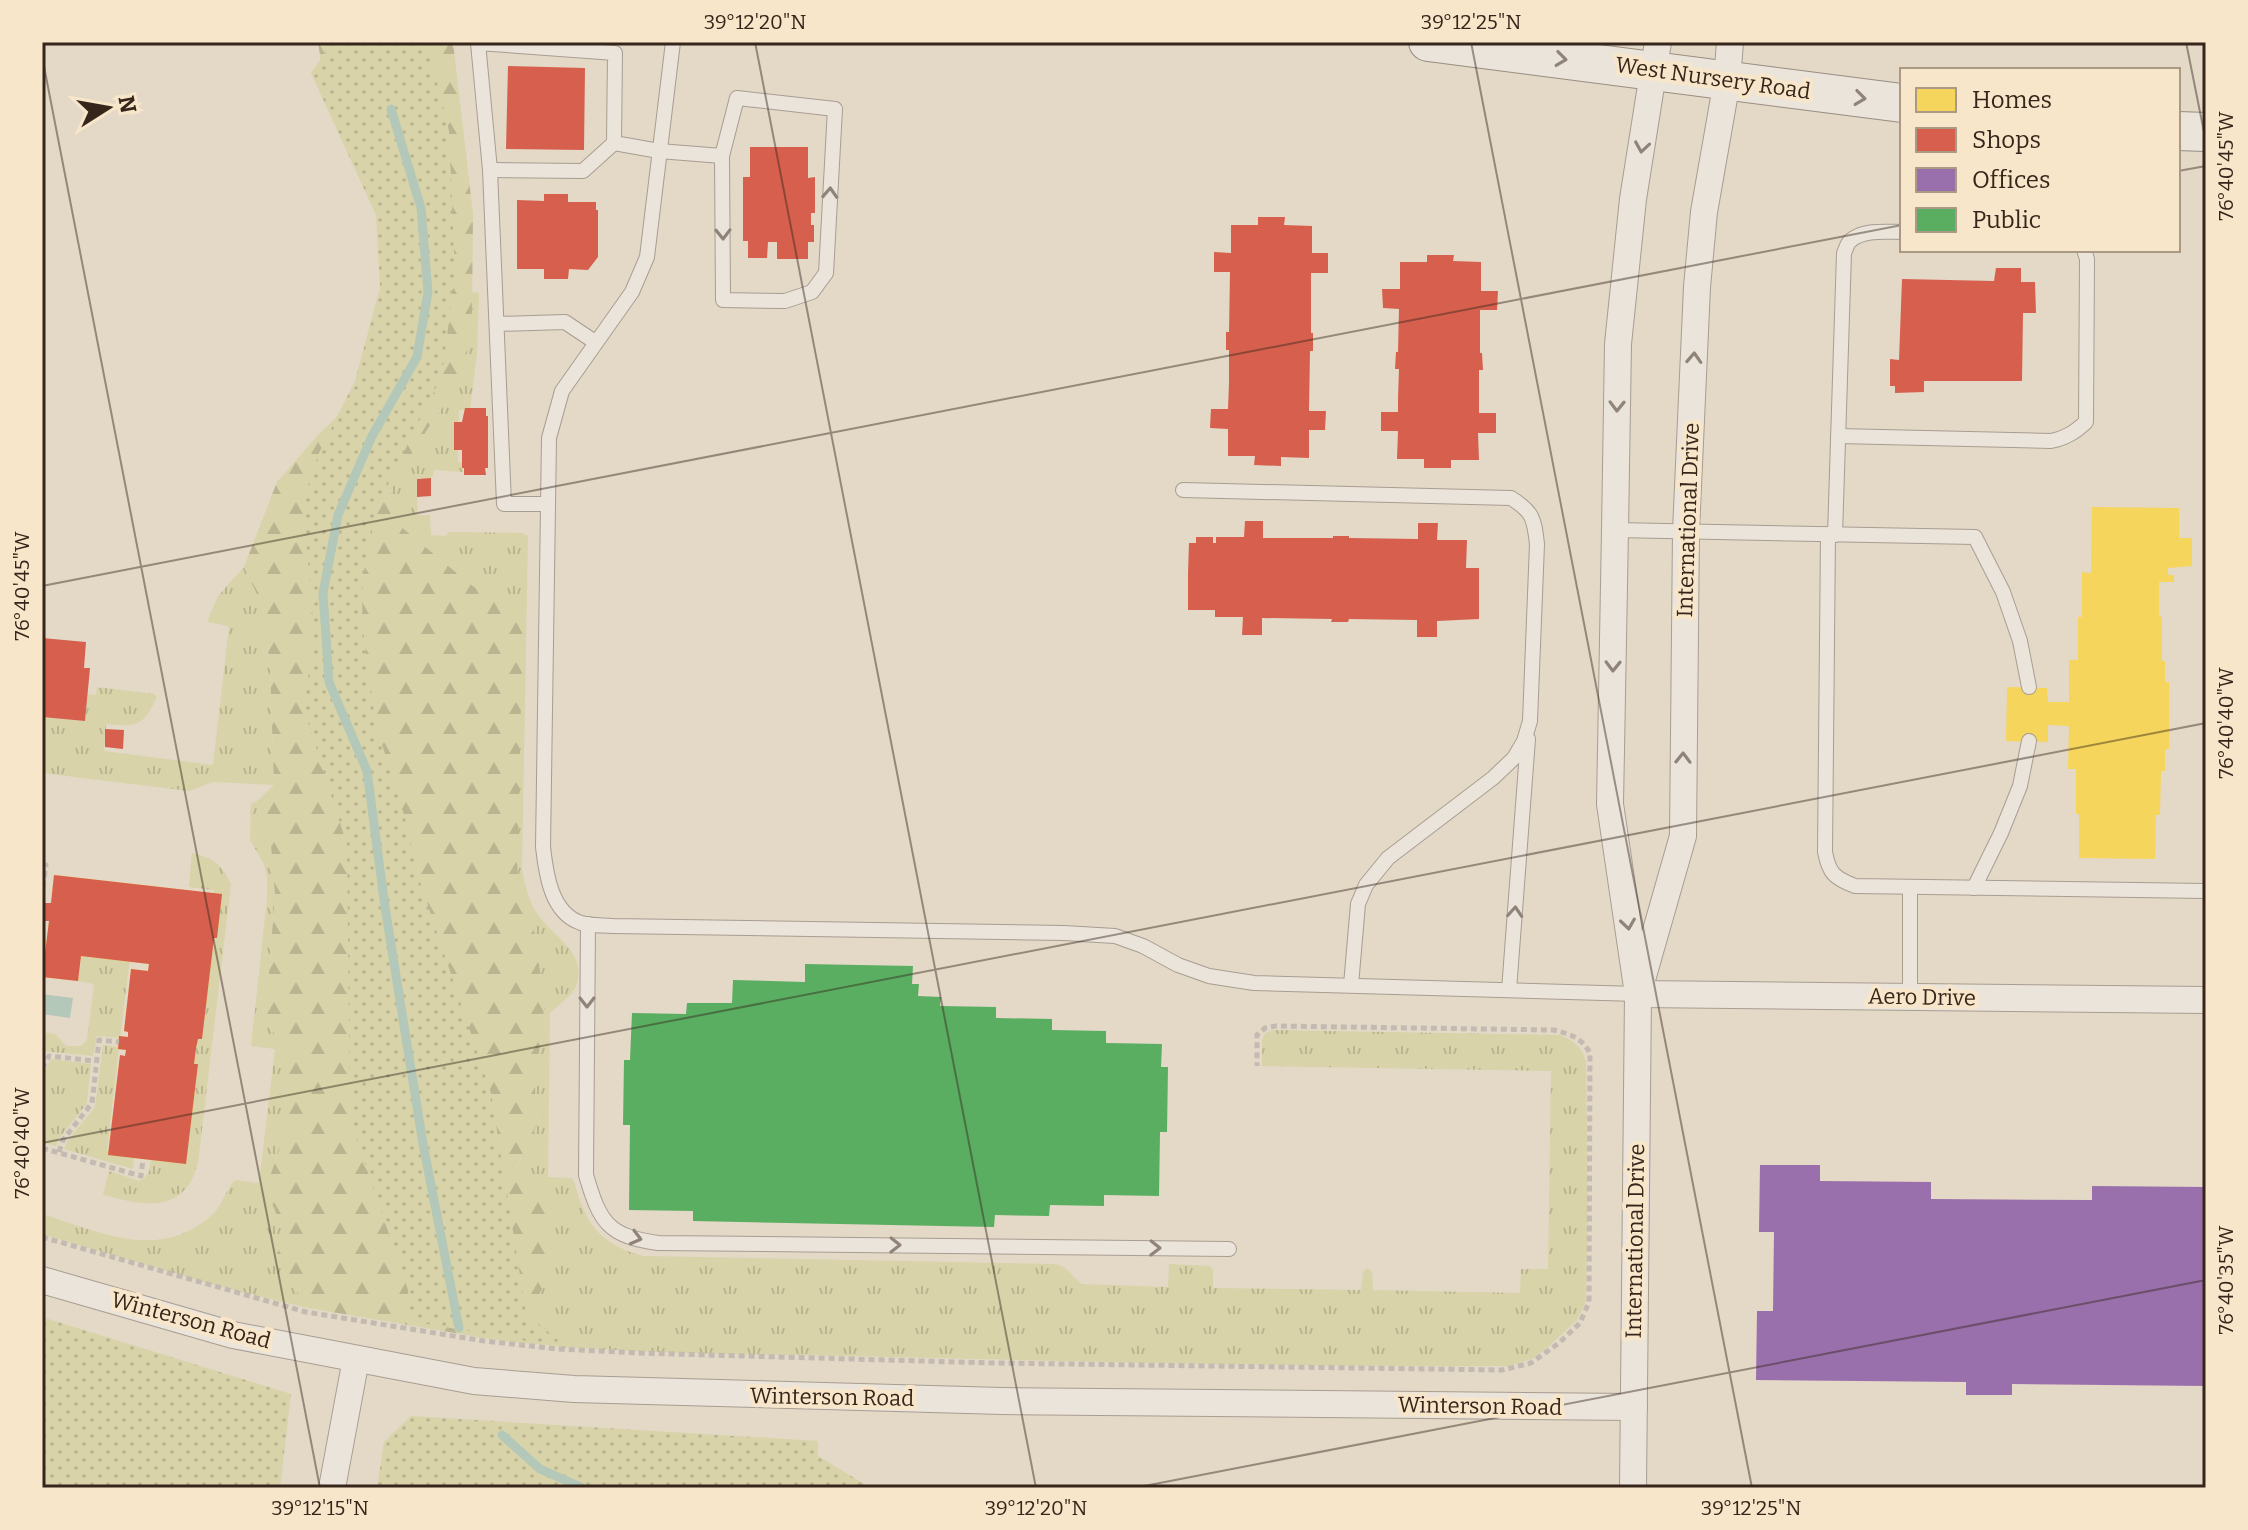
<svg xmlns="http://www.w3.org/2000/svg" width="2248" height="1530" viewBox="0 0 2248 1530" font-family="Bitter,serif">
<defs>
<pattern id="grass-tufts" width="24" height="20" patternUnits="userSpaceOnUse" patternTransform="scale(2)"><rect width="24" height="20" fill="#d8d3a8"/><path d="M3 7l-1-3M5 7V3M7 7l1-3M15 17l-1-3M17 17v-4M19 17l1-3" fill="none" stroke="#bab590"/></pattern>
<pattern id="forest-firs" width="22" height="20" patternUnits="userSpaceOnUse" patternTransform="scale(2)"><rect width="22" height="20" fill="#d8d3a8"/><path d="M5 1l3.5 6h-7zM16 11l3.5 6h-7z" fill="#bab590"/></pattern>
<pattern id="park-dots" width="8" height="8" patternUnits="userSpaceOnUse" patternTransform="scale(2)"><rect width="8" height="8" fill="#d8d3a8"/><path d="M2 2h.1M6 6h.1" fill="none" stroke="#bab590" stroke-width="1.8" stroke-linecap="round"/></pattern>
</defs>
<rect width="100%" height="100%" fill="#e4d8c7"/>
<!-- grass -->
<g fill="url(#grass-tufts)">
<path d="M472,292L479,293L477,353L470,410H459L458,462L463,463V472L435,470L431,479L418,478L417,515H430L431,535L446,536L449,532L522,533L528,536L522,870C525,885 528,899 536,912C550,935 589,952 576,986C573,995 558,1005 550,1013L548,1177L572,1178C576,1185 577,1193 580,1201C592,1234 611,1247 643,1256L1054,1264C1069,1266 1071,1277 1082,1284L1168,1287L1169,1264L1210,1266L1213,1270V1288L1361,1290L1363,1272L1367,1268L1372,1272L1373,1290L1520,1293L1521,1269H1548L1551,1071L1262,1066V1040L1265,1033L1274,1030L1560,1035C1574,1041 1581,1046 1586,1061L1588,1205L1586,1301L1577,1320L1548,1347L1532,1359L1508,1366C1302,1367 1096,1362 890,1357C757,1353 622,1356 490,1339L507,1333L546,1207L543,1184L513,1175L537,1124L535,1086L545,1001L532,921L517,886L515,606L487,597L464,579L394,521L388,503L392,485L436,416L459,384L472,312Z"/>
<path d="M244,567L263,607L270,669L274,785L213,782L189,791L42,773V717L85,721L88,694L96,695L97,687L154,694L157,697C143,726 138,727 106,724L104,751L213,765L229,626L207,622L218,596Z"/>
<path d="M256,802L271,846L275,895L266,1011L288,1071L283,1139L266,1188L285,1236L275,1258L308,1308L207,1283L42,1234V1214C101,1232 157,1262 211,1216C223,1206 225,1190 235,1180L259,1183L275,1049L251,1046L267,899V877L264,864L250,840L251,803Z"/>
<path d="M192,853C214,859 221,863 231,884L198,1163C196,1168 194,1176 191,1181C171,1215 133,1202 103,1195L109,1171L139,1181C150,1176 150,1169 151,1157L181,1161L214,890L189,887Z"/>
<polygon points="82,953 130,958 120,1038 97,1036 93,1056 42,1051 42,1032 55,1034 66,1046 81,1046 87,1040 94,984 78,981"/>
<polygon points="103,1045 119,1047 107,1151 134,1155 133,1169 64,1149 68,1140 95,1107"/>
<polygon points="51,1059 91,1064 87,1103 58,1140 56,1146 42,1142 42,1075"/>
</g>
<!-- forest -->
<polygon fill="url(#forest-firs)" points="318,42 453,42 473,214 472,312 466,361 459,384 436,416 392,485 388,503 394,521 464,579 487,597 515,606 523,615 517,886 532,921 545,1001 535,1086 537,1124 513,1174 543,1184 553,1242 549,1278 530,1309 507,1333 490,1339 308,1308 275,1258 285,1236 266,1188 283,1139 288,1071 266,1011 275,895 271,846 256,802 274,785 270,669 263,607 244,567 277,482 318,435 360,395 404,263 324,80"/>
<!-- park -->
<g fill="url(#park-dots)">
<polygon points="332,42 427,42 449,131 455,274 442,375 377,507 363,577 362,622 376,725 405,818 418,876 491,1093 526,1313 567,1348 410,1321 408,1290 350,1119 347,845 304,709 314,633 303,501 319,453 355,381 380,288 376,215 311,73"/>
<polygon points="42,1317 291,1394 280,1488 42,1488"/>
<polygon points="411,1416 818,1441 818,1456 871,1488 377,1488 384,1442"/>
</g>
<!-- water -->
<polygon fill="#b4c8b9" points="42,994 73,998 70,1018 42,1014"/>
<!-- homes -->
<g fill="#f6d55c">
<polygon points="2092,507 2179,508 2179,538 2192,538 2192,566 2168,568 2168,575 2174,575 2174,582 2159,582 2159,617 2162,616 2162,661 2165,661 2165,682 2169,682 2169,749 2165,749 2165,771 2161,771 2160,815 2156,815 2155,859 2079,858 2079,814 2076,814 2076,769 2068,769 2069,726 2048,725 2048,742 2006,741 2007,687 2047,688 2048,702 2069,702 2069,660 2078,660 2078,617 2082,617 2082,572 2091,573"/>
<polygon points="54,875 222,894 217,938 214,938 202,1039 198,1039 196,1048 194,1064 198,1064 186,1164 108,1155 120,1055 125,1056 126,1050 118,1049 119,1036 128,1037 128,1032 124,1031 131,969 148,971 149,964 81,956 78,981 42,977 49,921 42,921 43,915 44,903 51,903"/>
</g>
<!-- shops -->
<g fill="#d6604d">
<polygon points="508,66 585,68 584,150 506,149"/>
<polygon points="750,147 808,147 808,178 815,177 815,213 811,213 811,225 814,225 814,242 808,242 808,259 777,259 777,242 768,242 767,258 748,258 748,241 743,241 743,177 750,177"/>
<polygon points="544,194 568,194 568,202 596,202 596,210 598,210 598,257 588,270 569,269 568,279 544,279 544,269 517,269 517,200 544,201"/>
<polygon points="1258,217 1285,217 1284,225 1312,226 1312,253 1328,253 1328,273 1311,273 1311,333 1313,333 1313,351 1310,351 1309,411 1326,411 1325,430 1309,430 1309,458 1281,457 1281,466 1254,465 1255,456 1228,456 1228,429 1210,428 1211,409 1228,409 1229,383 1229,350 1226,350 1226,332 1229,332 1230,272 1214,272 1214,252 1231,253 1231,225 1258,225"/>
<polygon points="1427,255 1454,255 1453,261 1481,262 1481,291 1498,291 1497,310 1480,310 1480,353 1482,353 1483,370 1479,370 1479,413 1496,413 1496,433 1478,433 1479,460 1451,460 1451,468 1424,468 1424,459 1397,459 1398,431 1381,431 1381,412 1398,412 1398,398 1399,369 1395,369 1396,352 1398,352 1399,309 1383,308 1382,289 1400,289 1400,262 1427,262"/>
<polygon points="1996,268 2021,268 2021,282 2035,282 2036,313 2023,313 2022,381 1924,381 1924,392 1895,393 1895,386 1890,386 1890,359 1899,360 1902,279 1994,281"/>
<polygon points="465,408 486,408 486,416 488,416 488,468 485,468 486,475 464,475 464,468 462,468 462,450 454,450 454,422 462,422"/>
<polygon points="431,478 431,496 417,497 417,479"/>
<polygon points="1245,521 1263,521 1263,538 1333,538 1333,536 1349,536 1349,538 1418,539 1418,523 1438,523 1437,540 1467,540 1466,568 1479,568 1479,619 1437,621 1437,637 1417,637 1417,620 1349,619 1348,622 1331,622 1332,619 1262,618 1262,635 1242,635 1243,617 1215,617 1215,610 1188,610 1188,574 1189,543 1196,543 1196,537 1213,537 1213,543 1216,543 1216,537 1244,537"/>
<polygon points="42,638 86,642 84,668 90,668 85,721 42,717"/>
<polygon points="105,729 124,730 123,749 105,747"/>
<polygon points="54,875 222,894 217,938 214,938 202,1039 198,1039 196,1048 194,1064 198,1064 186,1164 108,1155 120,1055 125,1056 126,1050 118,1049 119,1036 128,1037 128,1032 124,1031 131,969 148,971 149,964 81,956 78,981 42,977 49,921 42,921 43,915 44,903 51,903"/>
</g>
<!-- offices -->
<polygon fill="#9970ab" points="1760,1165 1820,1165 1820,1181 1931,1182 1931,1199 2092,1200 2092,1186 2206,1187 2206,1386 2012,1384 2012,1395 1966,1395 1966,1382 1756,1380 1757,1311 1773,1311 1774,1232 1759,1232"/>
<!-- public -->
<polygon fill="#5aae61" points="805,964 913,966 912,984 919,984 918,996 941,997 940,1006 996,1007 996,1018 1052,1019 1052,1030 1106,1031 1106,1043 1162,1044 1161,1067 1168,1067 1167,1132 1160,1132 1159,1196 1104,1195 1104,1206 1050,1205 1049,1216 995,1215 994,1227 693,1221 693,1211 629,1210 630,1125 623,1125 624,1060 630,1060 632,1013 686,1014 687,1003 732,1003 733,980 805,982"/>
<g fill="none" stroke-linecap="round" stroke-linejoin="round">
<!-- stream -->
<g stroke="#b4c8b9" stroke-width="9">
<polyline points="391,109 421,208 428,292 417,357 372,436 338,515 323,593 329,682 367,771 385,907 423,1144 459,1328"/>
<polyline points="502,1435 540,1469 583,1488"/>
</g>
<!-- service casing -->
<g stroke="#a89d91" stroke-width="16">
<g id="service">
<path d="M673,42L647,257L632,292L562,391L549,438L543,847C546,874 551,913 581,923C591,926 603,925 613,926L1064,933L1115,936L1143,946L1178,965L1209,976L1254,983L1638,994"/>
<polyline points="490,170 583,171 614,143"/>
<polyline points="497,324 565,322 595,342"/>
<path d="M1838,436L2051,441C2066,438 2075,432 2086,422L2087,259L2084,250"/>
<path d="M1183,490L1511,498C1533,512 1534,518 1537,544L1530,721L1524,741L1514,758L1493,778L1388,858L1366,885L1358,904L1351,985"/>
<polyline points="548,504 504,504 490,170 478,43 615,53 614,143 659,151 722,156 737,98 835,109 826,273 812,292 785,301 723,300 722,156"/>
<polyline points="1615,530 1975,537 2003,592 2020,641 2029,687"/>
<path d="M1828,534L1825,852C1829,873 1834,878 1855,886L2206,891"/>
<path d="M1835,535L1844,253C1846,249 1847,244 1850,241C1863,229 1886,232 1902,232"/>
<polyline points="1974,888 2001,833 2020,786 2029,741"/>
<path d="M588,924L586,1175C600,1223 608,1236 658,1243L1229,1249"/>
<polyline points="1509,990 1528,739"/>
<polyline points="1910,997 1910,887"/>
</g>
</g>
<!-- minor casing -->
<g stroke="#a89d91" stroke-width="28">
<g id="minor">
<polyline points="1641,983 1683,836 1686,531 1697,287 1704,212 1727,81 1730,42"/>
<polyline points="1638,994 2206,1000"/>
<polyline points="42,1280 233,1335 474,1381 574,1389 1002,1401 1634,1407"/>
<polyline points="332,1488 356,1359"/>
<polyline points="1633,1488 1638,994 1610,804 1615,530 1618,344 1633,199 1658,42"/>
</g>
</g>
<!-- secondary casing -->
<g stroke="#988d81" stroke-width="40">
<g id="secondary">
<polyline points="1428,42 1902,103"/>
<polyline points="2178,131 2206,132"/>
</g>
</g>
<!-- path -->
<g stroke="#c3bab1" stroke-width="5" stroke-dasharray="6 4" stroke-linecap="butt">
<polyline points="42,865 46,865 42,892"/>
<polyline points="42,1068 49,1056 95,1061"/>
<polyline points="42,1148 141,1176 143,1159"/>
<polyline points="59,1152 63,1140 92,1103 99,1040 119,1042"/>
<path d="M42,1237L306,1312L484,1341L558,1349L638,1353L993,1363L1502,1370L1531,1363L1559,1343L1580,1323L1589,1302L1590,1053C1582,1038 1570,1034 1554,1030L1276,1026L1265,1028L1257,1035V1066"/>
</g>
<!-- service -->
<use href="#service" stroke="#ebe4da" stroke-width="14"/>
<!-- minor -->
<use href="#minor" stroke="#ebe4da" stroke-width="26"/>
<!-- secondary -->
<use href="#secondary" stroke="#ebe4da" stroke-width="38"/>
</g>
<!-- one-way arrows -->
<defs><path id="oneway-chevron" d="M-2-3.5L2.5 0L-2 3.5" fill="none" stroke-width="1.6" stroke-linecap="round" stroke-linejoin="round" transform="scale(2)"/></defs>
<g stroke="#90847a">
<use href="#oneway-chevron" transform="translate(1561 59) rotate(7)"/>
<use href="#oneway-chevron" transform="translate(1860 98) rotate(7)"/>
<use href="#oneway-chevron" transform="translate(1642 147) rotate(99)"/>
<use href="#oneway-chevron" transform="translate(830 193) rotate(-87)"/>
<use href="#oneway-chevron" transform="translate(723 234) rotate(89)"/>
<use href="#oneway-chevron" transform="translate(1694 358) rotate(-87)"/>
<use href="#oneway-chevron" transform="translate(1617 406) rotate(91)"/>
<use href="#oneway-chevron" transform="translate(1613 666) rotate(91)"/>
<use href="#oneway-chevron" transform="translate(1683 758) rotate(-89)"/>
<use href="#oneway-chevron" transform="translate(1515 912) rotate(-86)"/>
<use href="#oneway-chevron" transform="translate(1628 924) rotate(82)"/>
<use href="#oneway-chevron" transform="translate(587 1002) rotate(90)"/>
<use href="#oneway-chevron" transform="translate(636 1238) rotate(15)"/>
<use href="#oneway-chevron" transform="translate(895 1245) rotate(1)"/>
<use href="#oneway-chevron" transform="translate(1155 1248) rotate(1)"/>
</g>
<!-- ticks -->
<path fill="none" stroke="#36251a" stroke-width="2" stroke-opacity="0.45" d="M755,42L1036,1488M1471,42L1752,1488M2186,42L2206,142M42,56L320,1488M2178,171L2206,166M42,586L1902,225M42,1143L2206,723M1134,1488L2206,1280"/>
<g text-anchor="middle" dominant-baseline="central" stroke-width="8" stroke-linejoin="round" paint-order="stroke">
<!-- street labels -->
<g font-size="22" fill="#36251a" stroke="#f8e6ca">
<text transform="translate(1713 78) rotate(8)">West Nursery Road</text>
<text transform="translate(1688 520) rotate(-88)">International Drive</text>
<text transform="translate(1922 997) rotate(1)">Aero Drive</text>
<text transform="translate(1635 1241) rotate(-89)">International Drive</text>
<text transform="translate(191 1320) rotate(15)">Winterson Road</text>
<text transform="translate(832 1397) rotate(1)">Winterson Road</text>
<text transform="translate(1480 1406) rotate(1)">Winterson Road</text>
</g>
</g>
<!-- border -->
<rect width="2248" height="1530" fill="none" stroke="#f8e6ca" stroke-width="88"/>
<!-- legend -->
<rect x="1900" y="68" width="280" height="184" fill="#f8e6ca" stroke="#aa9984" stroke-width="2"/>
<rect x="1916" y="88" width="40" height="24" fill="#f6d55c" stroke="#aa9984" stroke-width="2"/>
<text x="1972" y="108" font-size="24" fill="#36251a">Homes</text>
<rect x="1916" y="128" width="40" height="24" fill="#d6604d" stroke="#aa9984" stroke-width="2"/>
<text x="1972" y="148" font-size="24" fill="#36251a">Shops</text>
<rect x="1916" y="168" width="40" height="24" fill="#9970ab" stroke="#aa9984" stroke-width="2"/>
<text x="1972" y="188" font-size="24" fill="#36251a">Offices</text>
<rect x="1916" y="208" width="40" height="24" fill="#5aae61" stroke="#aa9984" stroke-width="2"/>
<text x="1972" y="228" font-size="24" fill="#36251a">Public</text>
<!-- north arrow -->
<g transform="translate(108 108) rotate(79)" stroke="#f8e6ca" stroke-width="6" paint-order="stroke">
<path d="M0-6L14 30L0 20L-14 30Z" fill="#36251a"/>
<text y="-12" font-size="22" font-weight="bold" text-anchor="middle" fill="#36251a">N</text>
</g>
<rect x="44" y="44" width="2160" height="1442" fill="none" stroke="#36251a" stroke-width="3"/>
<g font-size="20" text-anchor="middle" fill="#36251a">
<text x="755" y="29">39°12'20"N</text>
<text x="1471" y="29">39°12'25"N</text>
<text transform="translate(2226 166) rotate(-90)" y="7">76°40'45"W</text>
<text transform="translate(22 586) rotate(-90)" y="7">76°40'45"W</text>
<text transform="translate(2226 723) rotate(-90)" y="7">76°40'40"W</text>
<text transform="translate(22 1143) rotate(-90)" y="7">76°40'40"W</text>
<text transform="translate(2226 1280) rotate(-90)" y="7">76°40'35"W</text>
<text x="320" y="1515">39°12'15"N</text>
<text x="1036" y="1515">39°12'20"N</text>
<text x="1751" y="1515">39°12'25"N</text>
</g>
</svg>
